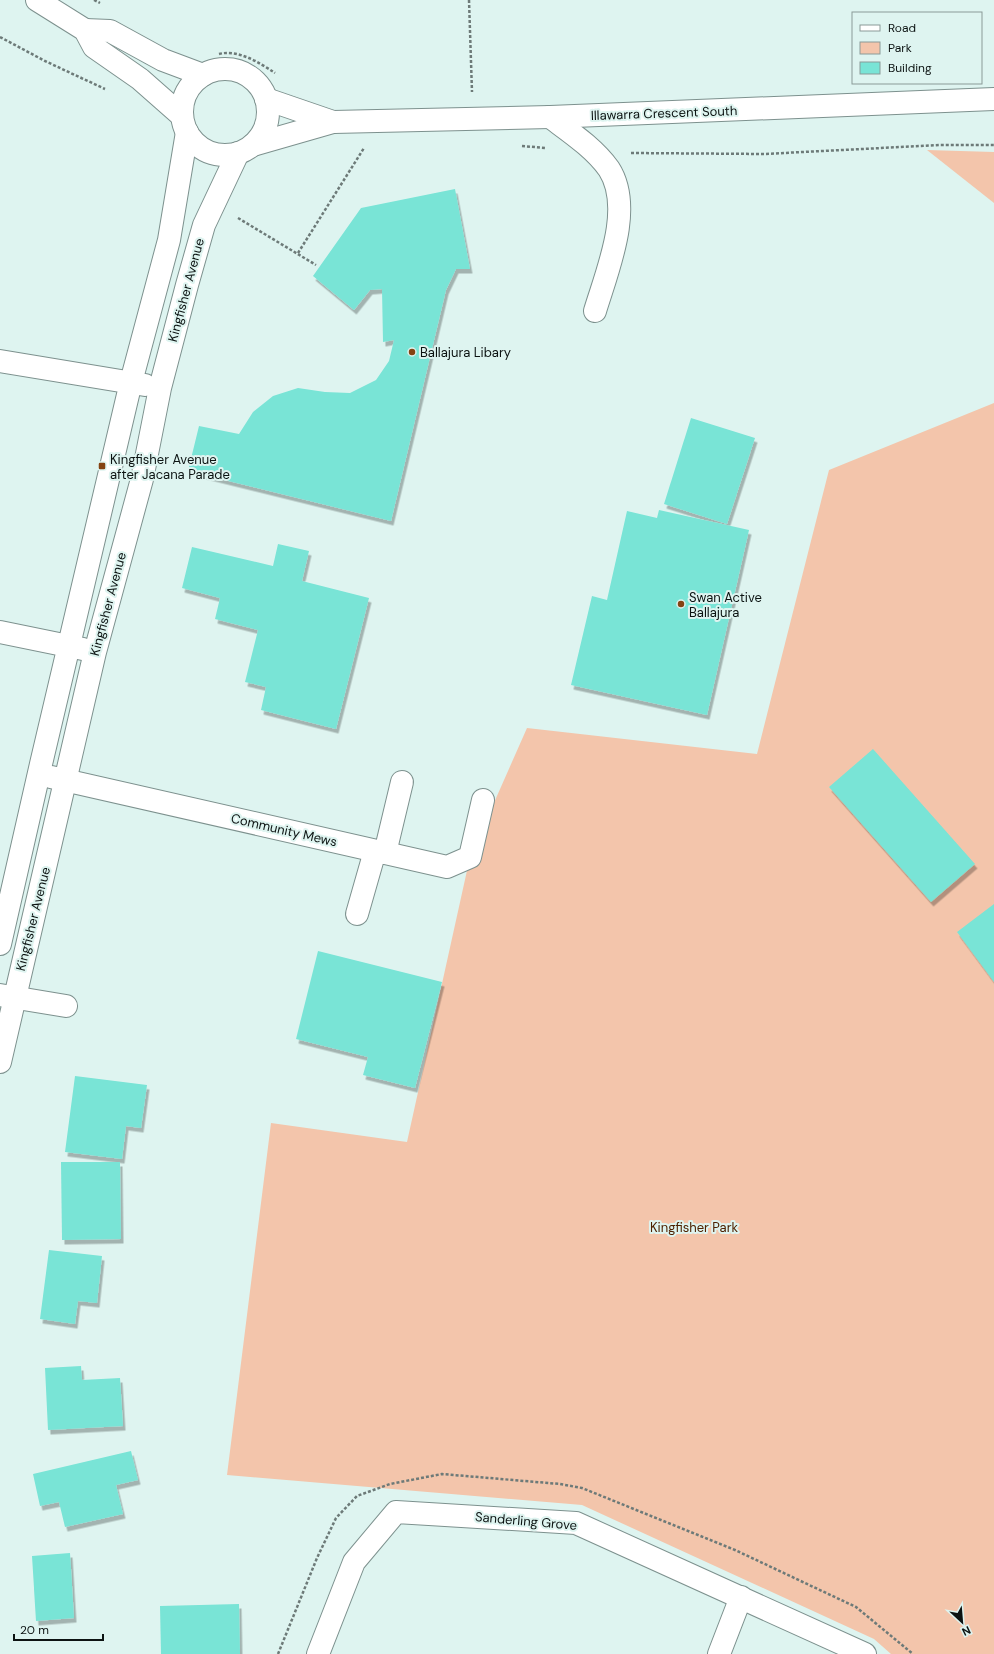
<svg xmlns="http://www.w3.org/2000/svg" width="994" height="1654" viewBox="0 0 994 1654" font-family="'DM Sans',sans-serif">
<defs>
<filter id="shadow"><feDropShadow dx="2.5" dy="4.5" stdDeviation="0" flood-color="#0004"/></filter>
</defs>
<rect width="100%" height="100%" fill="#def4f0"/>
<!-- green -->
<g fill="#f3c5ab">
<polygon points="927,150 994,152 994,203"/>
<polygon points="994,403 994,1654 891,1654 874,1639 582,1505 227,1475 271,1123 407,1142 470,857 527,728 757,754 829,470"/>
</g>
<!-- building -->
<g fill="#79e4d6" filter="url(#shadow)">
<polygon points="455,189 470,269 456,269 446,290 391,521 188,471 199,426 239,434 253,412 273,396 298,388 325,392 350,393 376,380 389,361 394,340 383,342 382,289 370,290 354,310 313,276 361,208"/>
<polygon points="691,418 755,438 727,524 664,504"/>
<polygon points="659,510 749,530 707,715 571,685 592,596 607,600 627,511 657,518"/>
<polygon points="278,544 309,551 302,581 369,598 336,729 261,710 266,687 245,682 258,630 215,619 220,598 182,588 192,547 273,566"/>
<polygon points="873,749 975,864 931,902 829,787"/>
<polygon points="994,904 994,982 957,932"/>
<polygon points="318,951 442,982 415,1088 363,1075 368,1057 296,1039"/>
<polygon points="75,1076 147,1085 141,1128 126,1126 122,1159 65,1152"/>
<polygon points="61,1162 120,1162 121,1239 62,1240"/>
<polygon points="49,1250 102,1256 97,1303 78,1301 75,1324 40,1319"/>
<polygon points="81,1366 82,1380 120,1378 123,1426 48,1430 45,1368"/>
<polygon points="131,1451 138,1480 116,1485 123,1514 65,1527 59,1502 40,1506 33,1474"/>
<polygon points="70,1553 74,1618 36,1621 32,1556"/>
<polygon points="239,1604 240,1654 161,1654 160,1606"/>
</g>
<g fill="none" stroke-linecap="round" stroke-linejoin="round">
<!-- minor casing -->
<g stroke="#7d918e" stroke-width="24">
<g id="minor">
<polyline points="37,0 85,30 94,47 140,79 182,116"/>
<polyline points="85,30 110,31 163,60 203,75"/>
<circle cx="225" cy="112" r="43"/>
<path d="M550,117C570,132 594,148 609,169C634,208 607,271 595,311"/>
<polyline points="0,361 145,385"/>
<polyline points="0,632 83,649"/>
<polyline points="51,777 447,867 470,857 483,800"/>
<polyline points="385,853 402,782"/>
<polyline points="357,914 375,851"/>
<polyline points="0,944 41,764 131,382 169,240 187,132"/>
<polyline points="0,995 66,1006"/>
<polyline points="0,1062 95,652 142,479 160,388 187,285 204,225 238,153"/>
<polyline points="318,1654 354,1562 396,1512 576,1523 865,1654"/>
<polyline points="719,1654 741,1597"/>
</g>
</g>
<!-- major casing -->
<g stroke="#7d918e" stroke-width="24">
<g id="major">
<polyline points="266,99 333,122"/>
<polyline points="253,145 333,122 550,117 994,99"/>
</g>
</g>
<!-- path -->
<g stroke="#6d7a78" stroke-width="2.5" stroke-dasharray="3 2" stroke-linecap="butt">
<polyline points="94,0 100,3"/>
<polyline points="469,0 472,92"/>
<polyline points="0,37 45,61 105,89"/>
<path d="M219,54C238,49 260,63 275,73"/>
<polyline points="522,146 546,148"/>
<polyline points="631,153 764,154 940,145 994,145"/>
<polyline points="238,218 316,265"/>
<polyline points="298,253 364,148"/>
<polyline points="278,1654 317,1558 336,1518 357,1496 390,1484 442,1474 560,1484 582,1488 735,1550 856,1607 913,1654"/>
</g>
<!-- minor -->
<use href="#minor" stroke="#fff" stroke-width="22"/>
<!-- major -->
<use href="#major" stroke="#fff" stroke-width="22"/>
</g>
<!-- markers -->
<g fill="#854313" stroke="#def4f0" stroke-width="1.5">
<circle cx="412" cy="352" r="4"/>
<rect x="98" y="462" width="8" height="8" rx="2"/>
<circle cx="681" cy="604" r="4"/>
</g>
<g text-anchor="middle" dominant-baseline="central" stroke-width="4" stroke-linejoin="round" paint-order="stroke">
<!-- street labels -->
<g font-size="13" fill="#0c1312" stroke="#def4f0">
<text transform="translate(664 113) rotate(-2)">Illawarra Crescent South</text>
<text transform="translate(186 290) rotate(-75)">Kingfisher Avenue</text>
<text transform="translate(108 604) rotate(-75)">Kingfisher Avenue</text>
<text transform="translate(284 830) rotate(13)">Community Mews</text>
<text transform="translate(33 919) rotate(-76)">Kingfisher Avenue</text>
<text transform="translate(526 1521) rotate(5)">Sanderling Grove</text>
</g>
<!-- poi labels -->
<g font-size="13" fill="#0c1312" stroke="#def4f0" text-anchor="start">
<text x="420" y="352">Ballajura Libary</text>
<text x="110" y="459">Kingfisher Avenue<tspan x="110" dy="15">after Jacana Parade</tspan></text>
<text x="689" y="597">Swan Active<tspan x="689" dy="15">Ballajura</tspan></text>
</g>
<!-- park labels -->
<g font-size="13" fill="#4d2100" stroke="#def4f0">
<text x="694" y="1227">Kingfisher Park</text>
</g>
</g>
<!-- legend -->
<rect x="852" y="12" width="130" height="72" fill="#def4f0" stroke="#8a9a97"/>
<rect x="860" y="25" width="20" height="6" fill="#ffffff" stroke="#8a9a97"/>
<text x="888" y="32" font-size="12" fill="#0c1312">Road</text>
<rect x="860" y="42" width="20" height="12" fill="#f3c5ab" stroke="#8a9a97"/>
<text x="888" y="52" font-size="12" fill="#0c1312">Park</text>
<rect x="860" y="62" width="20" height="12" fill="#79e4d6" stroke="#8a9a97"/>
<text x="888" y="72" font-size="12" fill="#0c1312">Building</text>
<!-- north arrow -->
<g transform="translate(962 1622) rotate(154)" stroke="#def4f0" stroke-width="3" paint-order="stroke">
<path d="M0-3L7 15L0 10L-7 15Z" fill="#0c1312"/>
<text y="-6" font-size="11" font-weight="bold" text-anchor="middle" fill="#0c1312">N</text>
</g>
<!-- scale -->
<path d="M14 1634v6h89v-6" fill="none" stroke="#0c1312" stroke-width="2"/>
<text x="20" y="1634" font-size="12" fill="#0c1312" stroke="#def4f0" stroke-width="3" paint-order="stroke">20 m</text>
</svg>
